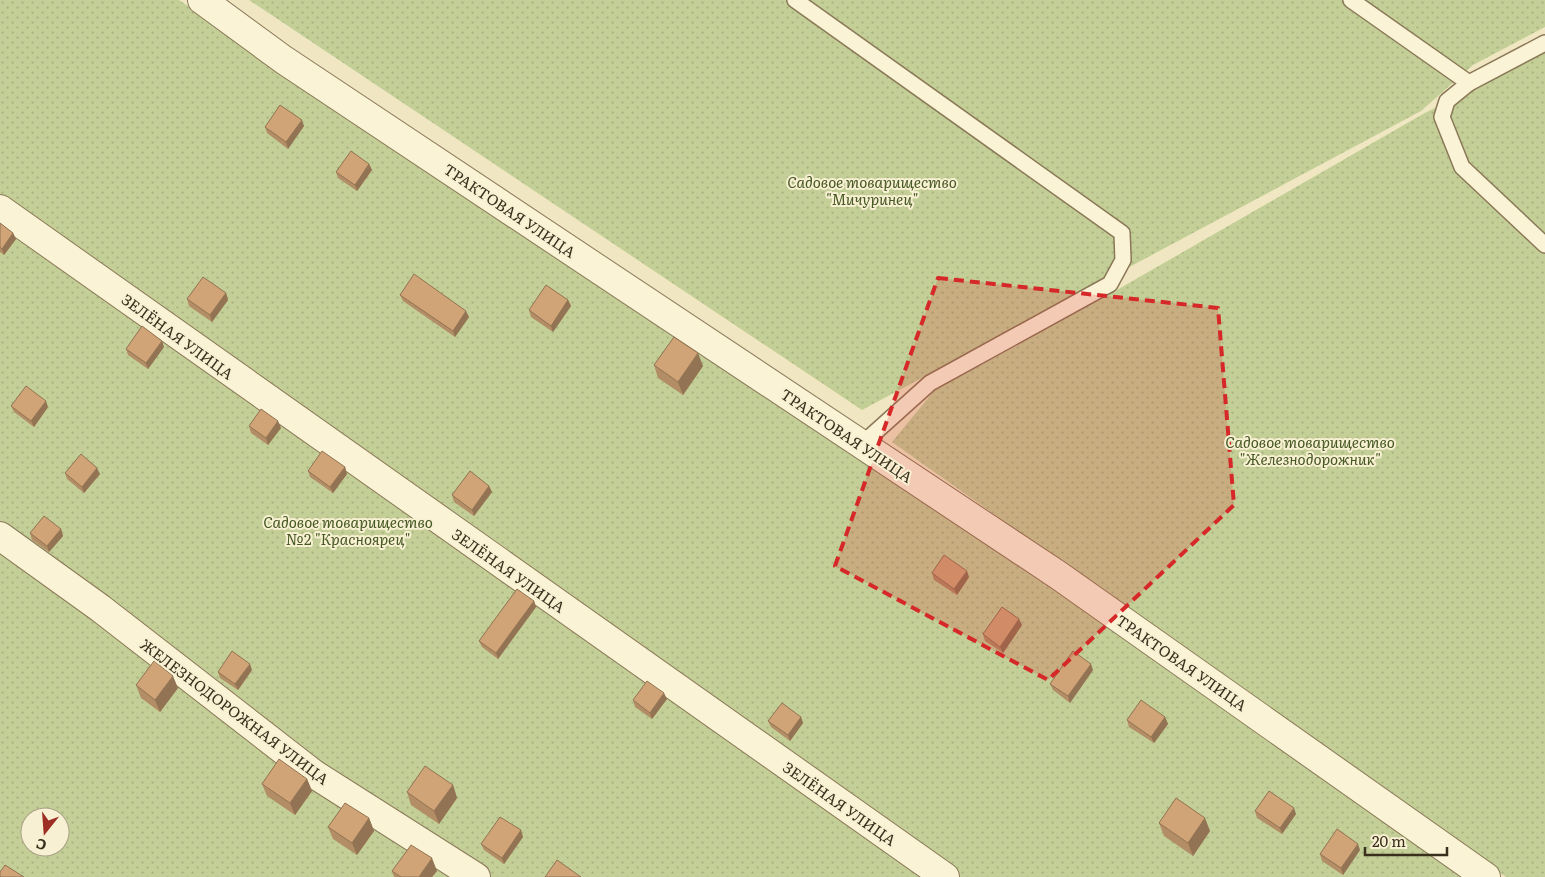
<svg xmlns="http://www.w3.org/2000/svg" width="1545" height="877" viewBox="0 0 1545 877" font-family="Literata,serif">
<defs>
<pattern id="garden-dots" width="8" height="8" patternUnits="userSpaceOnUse" patternTransform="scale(1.25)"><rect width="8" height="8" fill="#c3cf96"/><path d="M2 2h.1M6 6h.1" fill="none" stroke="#a8b281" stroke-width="1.8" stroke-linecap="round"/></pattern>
</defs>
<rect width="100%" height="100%" fill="#f0e7c2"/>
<!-- garden -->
<g fill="url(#garden-dots)" fill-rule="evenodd">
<path d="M0,0H179L1020,559L1464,877H0ZM30,817H60V847H30Z"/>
<polygon points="249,0 1545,0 1545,27 1473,65 1421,111 862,410"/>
<polygon points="1545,52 1545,877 1506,877 892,442 934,391 1096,302 1423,114"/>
</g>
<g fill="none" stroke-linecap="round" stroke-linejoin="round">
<!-- service casing -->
<g stroke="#8b7858" stroke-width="18">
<g id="service">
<polyline points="795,0 1122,233 1123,260 1110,284 930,383 861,445"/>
<polyline points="1351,0 1469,83 1545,43"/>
<polyline points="1469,83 1447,101 1442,117 1462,167 1545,245"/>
</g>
</g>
<!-- minor casing -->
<g stroke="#8b7858" stroke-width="30">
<g id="minor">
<polyline points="202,0 284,60 1058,575 1486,877"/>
<polyline points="0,209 945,877"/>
<polyline points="0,536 100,608 314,774 476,877"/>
</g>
</g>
<!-- service -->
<use href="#service" stroke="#faf3d6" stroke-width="15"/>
<!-- minor -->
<use href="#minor" stroke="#faf3d6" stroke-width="28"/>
</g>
<!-- wall -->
<g fill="#b38d65">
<polygon points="304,126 288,149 267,133 265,127"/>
<polygon points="369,164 372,170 357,191 338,178 336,172"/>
<polygon points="0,223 13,233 16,239 4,255 0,252"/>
<polygon points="226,293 228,300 212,322 189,306 187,299"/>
<polygon points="400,295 469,317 455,337 403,301"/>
<polygon points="568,300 571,306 553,332 531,317 529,310"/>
<polygon points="164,347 148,369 128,355 126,349"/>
<polygon points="654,365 703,366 683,395 658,378"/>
<polygon points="11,406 48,407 34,427 14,412"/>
<polygon points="249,426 281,428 268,445 251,433"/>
<polygon points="345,467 347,474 333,493 310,477 308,471"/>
<polygon points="65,473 100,474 84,493 67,479"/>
<polygon points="489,486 492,492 474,516 454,502 452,495"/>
<polygon points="61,529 63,536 49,552 32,540 30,533"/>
<polygon points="932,573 969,577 957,595 934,580"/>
<polygon points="534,601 536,607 498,659 482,647 479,641"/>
<polygon points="1022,625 1003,653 985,641 983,634"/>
<polygon points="252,670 238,690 220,678 218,672"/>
<polygon points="1093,670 1070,703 1053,690 1050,684"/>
<polygon points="136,685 178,688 160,712 141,698"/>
<polygon points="667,699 652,719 635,707 633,700"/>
<polygon points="801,717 803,723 790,741 771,727 768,721"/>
<polygon points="1165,717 1168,724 1154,743 1129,727 1127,720"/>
<polygon points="307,779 312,791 295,815 267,796 262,784"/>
<polygon points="453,785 457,798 439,824 411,805 407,792"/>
<polygon points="1255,811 1296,814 1282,834 1257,818"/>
<polygon points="369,818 374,831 357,855 333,839 328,827"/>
<polygon points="1159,823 1210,831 1193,856 1164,836"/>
<polygon points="523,837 504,864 484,850 481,844"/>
<polygon points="1360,850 1343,875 1322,861 1320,854"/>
<polygon points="392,871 437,871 432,877 394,877"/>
</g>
<!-- shaded-wall -->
<g fill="#927353">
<polygon points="302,120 304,126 288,149 286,142"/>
<polygon points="369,164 372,170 357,191 355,185"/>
<polygon points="13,233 16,239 4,255 2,249"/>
<polygon points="226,293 228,300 212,322 210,315"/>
<polygon points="568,300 571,306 553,332 551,326"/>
<polygon points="466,311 469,317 455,337 453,331"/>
<polygon points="162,341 164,347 148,369 146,363"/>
<polygon points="698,353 703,366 683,395 678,382"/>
<polygon points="46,401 48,407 34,427 31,421"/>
<polygon points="278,421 281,428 268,445 266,438"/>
<polygon points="345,467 347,474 333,493 330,487"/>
<polygon points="97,468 100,474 84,493 82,487"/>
<polygon points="489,486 492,492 474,516 472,510"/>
<polygon points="61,529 63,536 49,552 47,546"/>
<polygon points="967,571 969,577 957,595 954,589"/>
<polygon points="534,601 536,607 498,659 496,653"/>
<polygon points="1019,619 1022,625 1003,653 1000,647"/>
<polygon points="250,664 252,670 238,690 235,684"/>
<polygon points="1091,664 1093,670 1070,703 1068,696"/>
<polygon points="173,676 178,688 160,712 155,700"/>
<polygon points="664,693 667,699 652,719 650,713"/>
<polygon points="801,717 803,723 790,741 788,735"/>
<polygon points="1165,717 1168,724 1154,743 1151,737"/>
<polygon points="307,779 312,791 295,815 290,803"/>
<polygon points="453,785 457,798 439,824 434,811"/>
<polygon points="1294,808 1296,814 1282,834 1280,828"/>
<polygon points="369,818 374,831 357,855 352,843"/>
<polygon points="1205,818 1210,831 1193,856 1188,843"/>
<polygon points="521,830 523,837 504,864 502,858"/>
<polygon points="1358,844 1360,850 1343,875 1341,868"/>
<polygon points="432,858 437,871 432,877 419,877"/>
</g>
<!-- building -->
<g fill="#d0a476" stroke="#927353">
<polygon points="280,105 302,120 286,142 265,127"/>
<polygon points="351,151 369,164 355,185 336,172"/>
<polygon points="0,223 13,233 2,249 0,247"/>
<polygon points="414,274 466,311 453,331 400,295"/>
<polygon points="203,277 226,293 210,315 187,299"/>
<polygon points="546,285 568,300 551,326 529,310"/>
<polygon points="142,326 162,341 146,363 126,349"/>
<polygon points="674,337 698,353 678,382 654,365"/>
<polygon points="26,386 46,401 31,421 11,406"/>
<polygon points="261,409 278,421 266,438 249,426"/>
<polygon points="322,451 345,467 330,487 308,471"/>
<polygon points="81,454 97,468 82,487 65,473"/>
<polygon points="470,471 489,486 472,510 452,495"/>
<polygon points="44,516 61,529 47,546 30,533"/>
<polygon points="944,555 967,571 954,589 932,573"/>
<polygon points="517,589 534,601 496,653 479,641"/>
<polygon points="1002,607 1019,619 1000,647 983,634"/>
<polygon points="232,651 250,664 235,684 218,672"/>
<polygon points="1073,651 1091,664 1068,696 1050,684"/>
<polygon points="154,661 173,676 155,700 136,685"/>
<polygon points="647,681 664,693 650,713 633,700"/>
<polygon points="1141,700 1165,717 1151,737 1127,720"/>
<polygon points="782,703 801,717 788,735 768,721"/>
<polygon points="279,759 307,779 290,803 262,784"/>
<polygon points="425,766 453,785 434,811 407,792"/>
<polygon points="1269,791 1294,808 1280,828 1255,811"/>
<polygon points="1176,798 1205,818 1188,843 1159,823"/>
<polygon points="345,803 369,818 352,843 328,827"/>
<polygon points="500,817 521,830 502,858 481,844"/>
<polygon points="1337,829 1358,844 1341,868 1320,854"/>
<polygon points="411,845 432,858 419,877 401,877 392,871"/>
<polygon points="557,860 581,877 545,877"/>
<polygon points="5,865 24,877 0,877 0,872"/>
</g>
<!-- marked area -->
<path fill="#d62828" fill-opacity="0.2" stroke="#d62828" stroke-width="4" stroke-dasharray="10 6" stroke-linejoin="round" d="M938,278L1218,308L1234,505L1048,680L835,566Z"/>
<g text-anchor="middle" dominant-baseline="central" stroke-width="4" stroke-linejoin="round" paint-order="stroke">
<!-- park labels -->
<g font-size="15" font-style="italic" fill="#465823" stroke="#f7f0d2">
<text x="872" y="181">Садовое товарищество<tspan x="872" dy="17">"Мичуринец"</tspan></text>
<text x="1310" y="441">Садовое товарищество<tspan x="1310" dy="17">"Железнодорожник"</tspan></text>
<text x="348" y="521">Садовое товарищество<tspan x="348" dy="17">№2 "Красноярец"</tspan></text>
</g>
<!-- street labels -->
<g font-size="15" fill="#3a2e1d" stroke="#f7f0d2">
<text transform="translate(510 210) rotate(34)">ТРАКТОВАЯ УЛИЦА</text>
<text transform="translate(178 336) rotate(36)">ЗЕЛЁНАЯ УЛИЦА</text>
<text transform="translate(847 435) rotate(34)">ТРАКТОВАЯ УЛИЦА</text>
<text transform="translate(509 570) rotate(35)">ЗЕЛЁНАЯ УЛИЦА</text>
<text transform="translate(1182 662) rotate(35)">ТРАКТОВАЯ УЛИЦА</text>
<text transform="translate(235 711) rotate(37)">ЖЕЛЕЗНОДОРОЖНАЯ УЛИЦА</text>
<text transform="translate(840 803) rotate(35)">ЗЕЛЁНАЯ УЛИЦА</text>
</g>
</g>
<!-- north arrow -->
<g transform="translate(45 832) rotate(197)"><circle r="24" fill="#f7f0d2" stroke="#aba28a"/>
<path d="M0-4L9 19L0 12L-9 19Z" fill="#9e2f25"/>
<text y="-8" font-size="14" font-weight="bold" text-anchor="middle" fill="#3a2e1d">С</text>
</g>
<!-- scale -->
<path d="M1365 847v8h82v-8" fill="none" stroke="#3a2e1d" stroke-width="2.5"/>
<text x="1372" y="847" font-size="15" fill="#3a2e1d" stroke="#f7f0d2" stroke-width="4" paint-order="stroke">20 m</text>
</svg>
